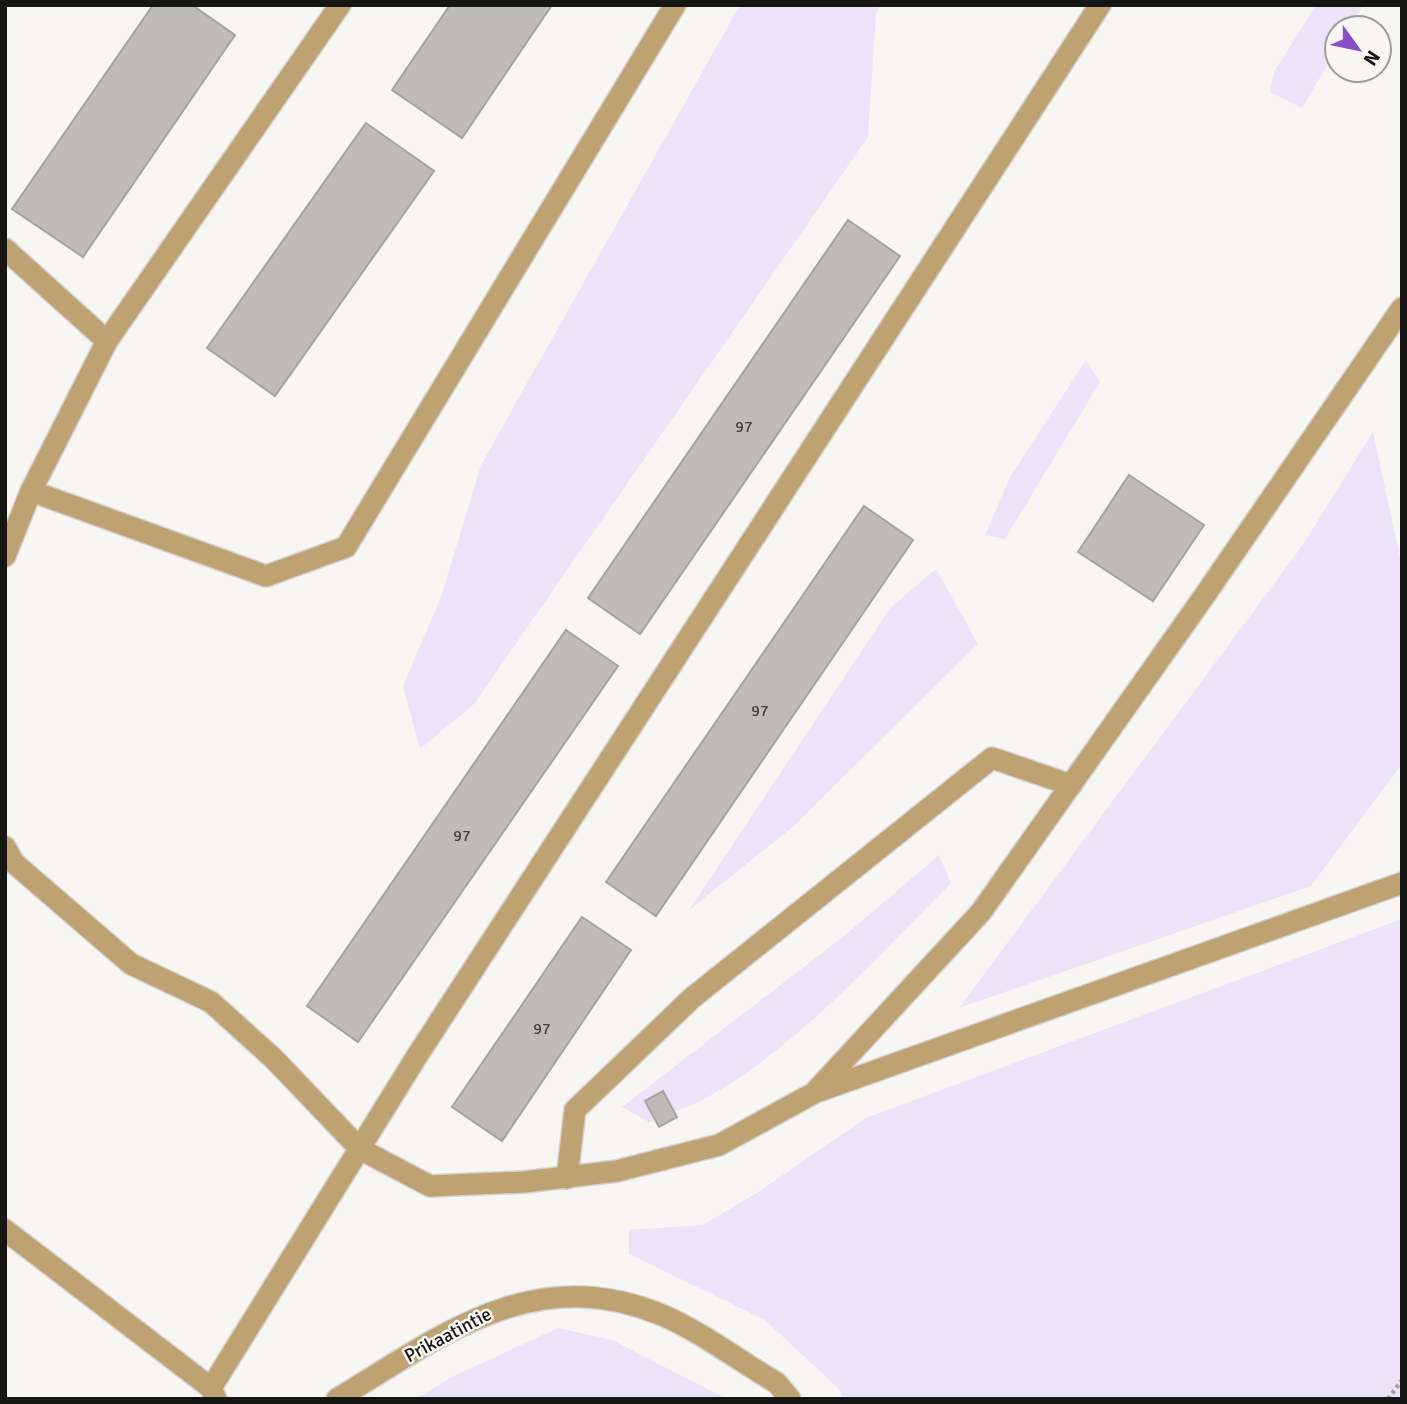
<svg xmlns="http://www.w3.org/2000/svg" width="1407" height="1404" viewBox="0 0 1407 1404" font-family="Signika,sans-serif">
<rect width="100%" height="100%" fill="#f8f6f3"/>
<!-- green -->
<g fill="#ebe3f8">
<polygon points="740,5 881,5 876,13 868,137 474,704 420,749 403,686 441,597 481,465"/>
<polygon points="1316,5 1363,5 1349,28 1337,28 1337,49 1302,108 1270,92 1274,72"/>
<polygon points="1086,360 1100,382 1005,539 985,535 1010,477"/>
<polygon points="1373,432 1402,566 1402,764 1311,886 959,1008 1302,546"/>
<polygon points="936,569 978,644 794,826 689,910 890,608"/>
<path d="M939,855L951,883C876,958 801,1044 708,1097C690,1107 668,1114 649,1122L622,1107L844,936Z"/>
<polygon points="1402,919 1402,1399 844,1399 839,1389 765,1320 629,1254 629,1230 703,1225 760,1191 866,1118"/>
<polygon points="558,1328 612,1340 727,1399 415,1399 452,1377"/>
</g>
<!-- building -->
<g fill="#bebcb9" stroke="#a5a3a1" stroke-width="2">
<polygon points="153,5 192,5 235,35 83,257 12,209"/>
<polygon points="450,5 552,5 462,138 392,90"/>
<polygon points="366,123 434,171 275,396 207,348"/>
<polygon points="848,220 900,256 640,634 588,598"/>
<polygon points="1129,475 1204,525 1153,601 1078,552"/>
<polygon points="864,506 913,540 656,916 606,882"/>
<polygon points="566,630 618,666 358,1042 307,1006"/>
<polygon points="582,917 631,950 502,1141 452,1107"/>
<polygon points="663,1091 677,1117 659,1127 645,1101"/>
</g>
<g fill="none" stroke-linecap="round" stroke-linejoin="round">
<!-- minor casing -->
<g stroke="#d4d2cf" stroke-width="24">
<g id="minor">
<polyline points="5,249 107,341"/>
<polyline points="31,491 266,576 346,547 675,5"/>
<polyline points="5,556 31,491 107,341 340,5"/>
<polyline points="5,847 14,863 131,964 211,1002 274,1059 360,1149 430,1186 524,1182 617,1171 719,1145 814,1093 981,912 1205,595 1402,308"/>
<polyline points="819,1091 1402,883"/>
<polyline points="567,1178 575,1110 692,998 992,758 1071,785"/>
<polyline points="5,1230 211,1388 216,1399"/>
<polyline points="211,1388 417,1056 1100,5"/>
<path d="M337,1399C443,1335 533,1262 662,1315C698,1330 741,1362 777,1383L790,1399"/>
</g>
</g>
<!-- path -->
<polyline stroke="#a3a29f" stroke-width="4.5" stroke-dasharray="3.5 3.5" stroke-linecap="butt" points="1388,1399 1402,1380"/>
<!-- minor -->
<use href="#minor" stroke="#bfa272" stroke-width="21"/>
</g>
<g text-anchor="middle" dominant-baseline="central" stroke-width="5" stroke-linejoin="round" paint-order="stroke">
<!-- number labels -->
<g font-size="16" fill="#40403e">
<text x="744" y="427">97</text>
<text x="760" y="711">97</text>
<text x="462" y="836">97</text>
<text x="542" y="1029">97</text>
</g>
<!-- street labels -->
<g font-size="19" fill="#161615" stroke="#f8f6f3">
<text transform="translate(448 1335) rotate(-28)">Prikaatintie</text>
</g>
</g>
<!-- border -->
<rect width="1407" height="1404" fill="none" stroke="#161615" stroke-width="14"/>
<!-- north arrow -->
<g transform="translate(1358 49) rotate(123)"><circle r="33" fill="#f8f6f3" stroke="#9e9c9a" stroke-width="2"/>
<path d="M0-5L12 26L0 18L-12 26Z" fill="#894fc6"/>
<text y="-10" font-size="19" font-weight="bold" text-anchor="middle" fill="#161615">N</text>
</g>
</svg>
